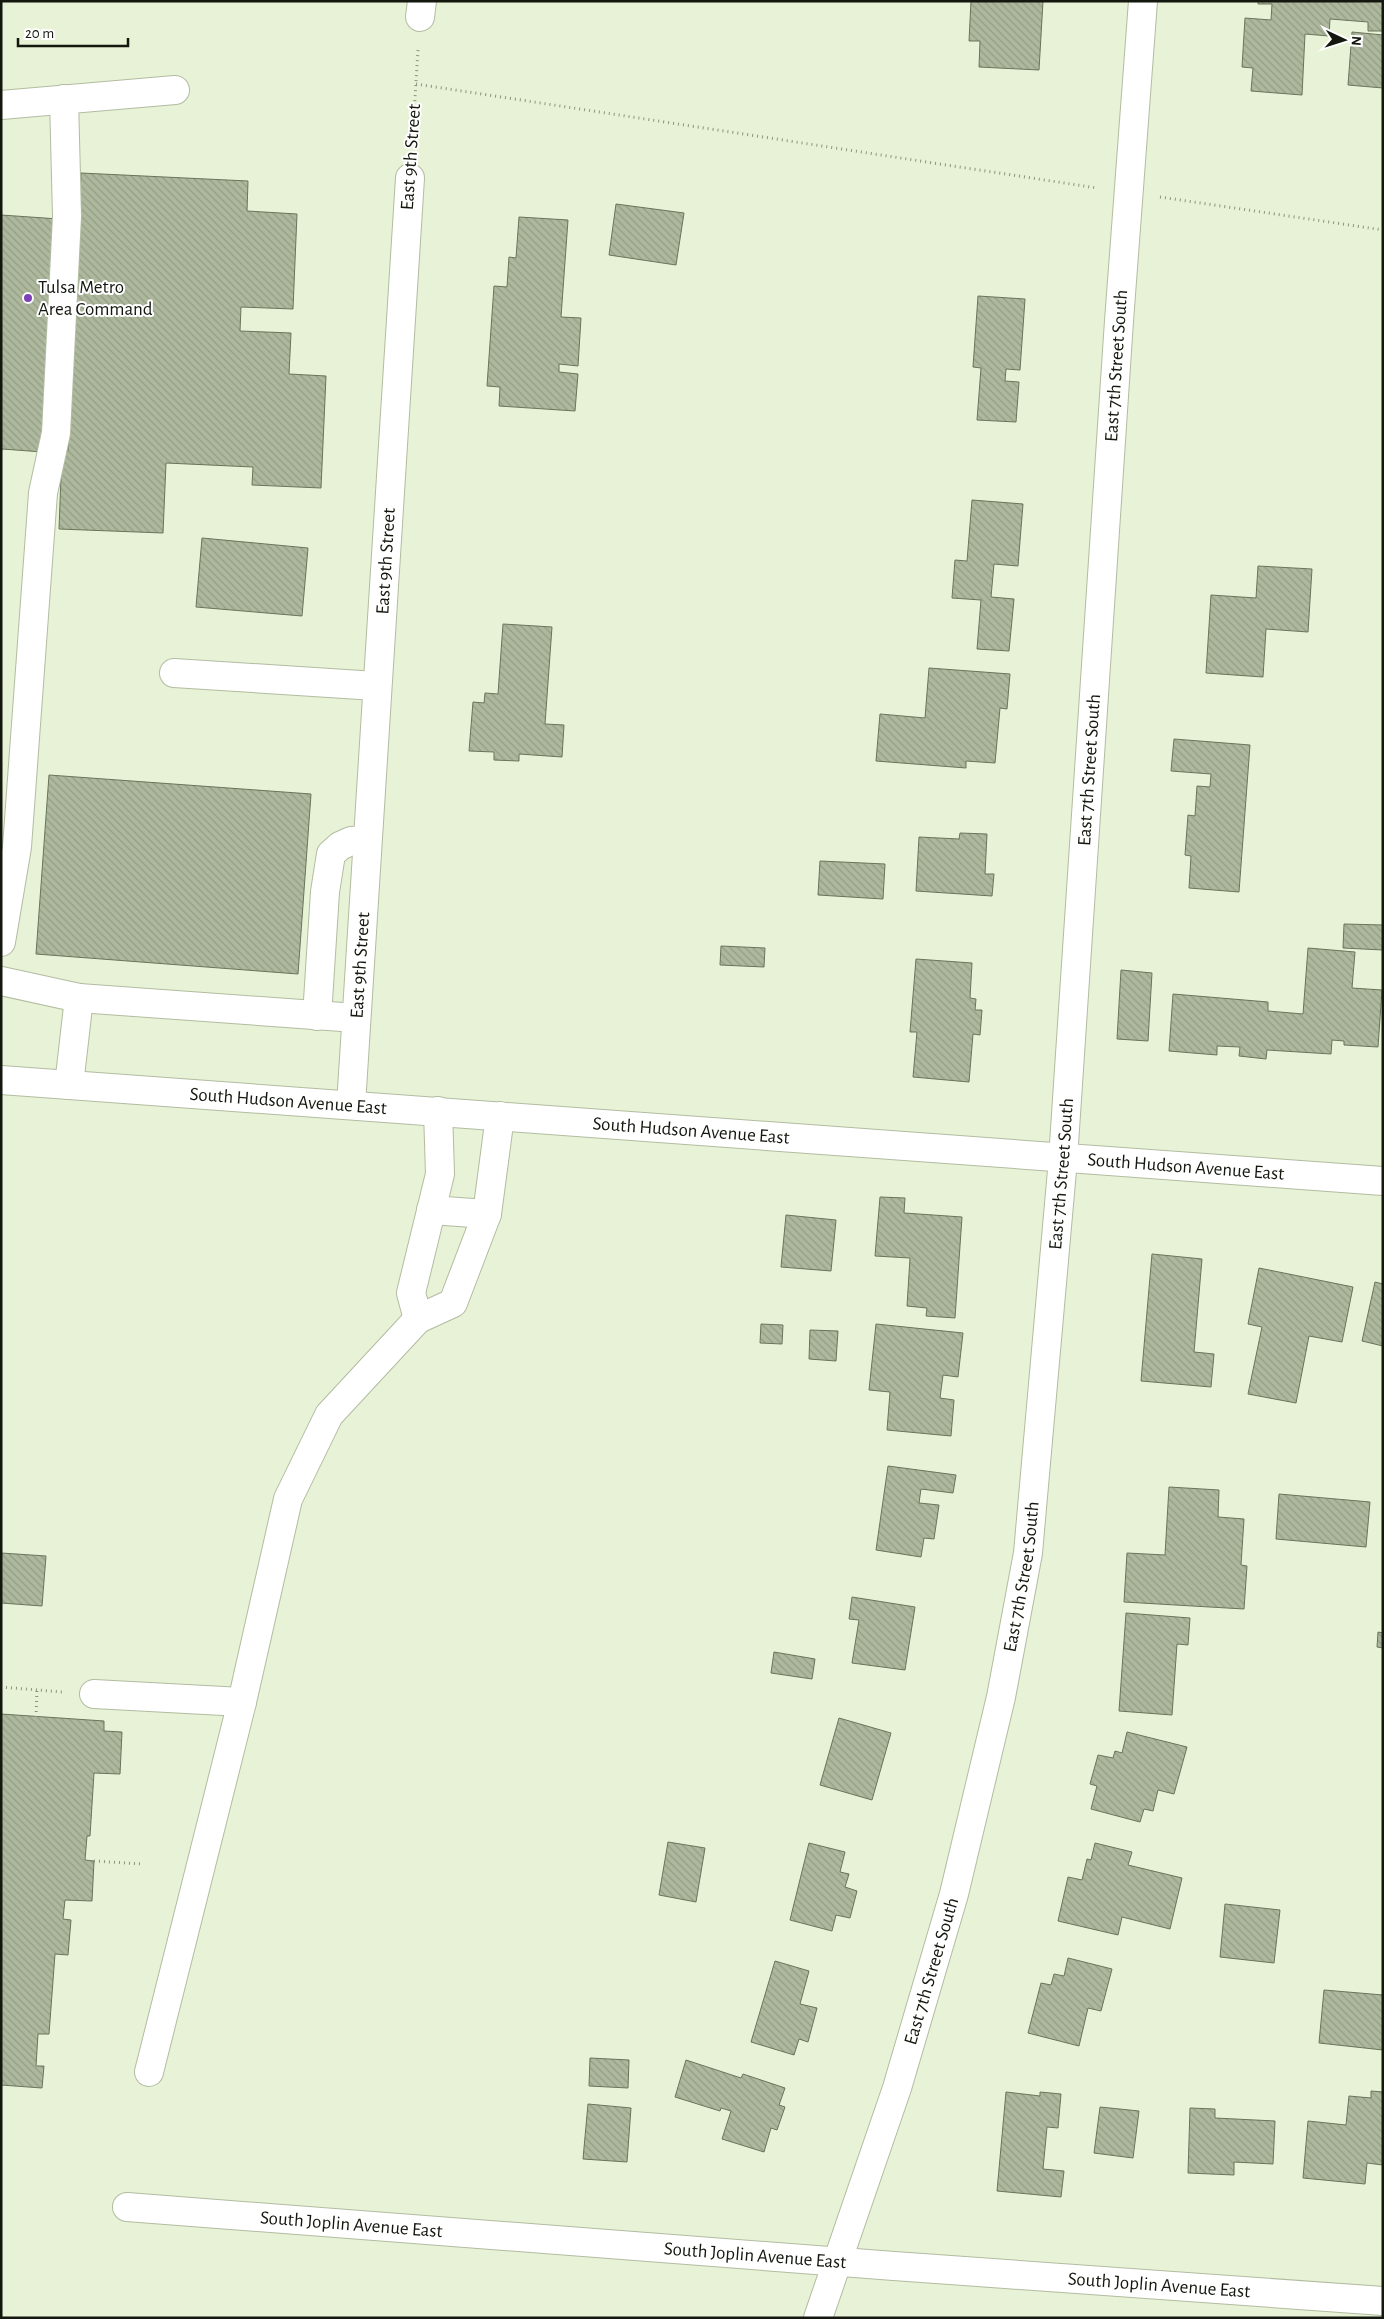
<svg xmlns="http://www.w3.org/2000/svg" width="1384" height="2319" viewBox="0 0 1384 2319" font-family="'Alegreya Sans',sans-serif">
<defs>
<pattern id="building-back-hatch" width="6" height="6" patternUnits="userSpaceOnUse" patternTransform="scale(1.25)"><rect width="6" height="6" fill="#adb89d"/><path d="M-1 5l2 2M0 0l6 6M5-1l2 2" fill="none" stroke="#949d86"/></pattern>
</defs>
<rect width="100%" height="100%" fill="#e7f2d6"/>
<!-- building -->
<g fill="url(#building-back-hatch)" stroke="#6a745b">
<polygon points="971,1 1043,1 1039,70 979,67 980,41 969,41"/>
<polygon points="1258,1 1383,1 1383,31 1368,31 1368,22 1330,19 1329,36 1305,34 1302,95 1251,91 1253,68 1242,67 1245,18 1271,20 1272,4 1258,4"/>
<polygon points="1352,32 1383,35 1383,88 1348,85"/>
<polygon points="81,173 248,181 247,211 297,214 293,309 241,307 240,331 291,333 289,374 326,376 321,488 252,485 253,467 166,463 163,533 59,529 62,451 68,451"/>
<polygon points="616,204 684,213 676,265 609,255"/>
<polygon points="1,215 59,219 43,452 2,449 1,454"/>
<polygon points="519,217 568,220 561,317 581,318 578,366 559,364 559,372 578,374 575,411 499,406 500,387 487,386 494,286 507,287 509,257 516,258"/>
<polygon points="978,296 1025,299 1020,370 1006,369 1005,381 1019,382 1016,422 977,420 981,368 973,367"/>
<polygon points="972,500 1023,504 1018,566 994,564 991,597 1014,599 1009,651 977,649 981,600 952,598 955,560 967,561"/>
<polygon points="202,538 308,548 302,616 196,607"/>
<polygon points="1258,566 1312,569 1308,632 1266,629 1263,677 1206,673 1211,595 1256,598"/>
<polygon points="503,624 552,627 545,724 564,725 562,757 519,754 519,761 494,760 494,752 469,751 473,702 484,703 485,693 498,694"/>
<polygon points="929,668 1010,674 1007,709 1000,708 995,763 966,761 966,768 876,761 880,714 925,718"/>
<polygon points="1174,739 1250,745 1239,892 1189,888 1191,856 1185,855 1188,815 1195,816 1197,786 1210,787 1211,774 1171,771"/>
<polygon points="49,775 311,794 298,974 36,954"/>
<polygon points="960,833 987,834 985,874 994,874 992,896 916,891 919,837 959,839"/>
<polygon points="820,861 885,864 883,899 818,895"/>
<polygon points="1344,924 1383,925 1383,950 1343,948"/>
<polygon points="721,946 765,948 764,967 720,965"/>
<polygon points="1308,948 1355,952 1352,988 1382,990 1378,1047 1344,1045 1344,1041 1332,1040 1331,1054 1267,1050 1266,1059 1239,1056 1240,1047 1217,1046 1217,1055 1169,1051 1173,994 1268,1002 1268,1011 1303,1014"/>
<polygon points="916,959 972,963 970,998 976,999 975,1010 982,1010 980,1035 973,1034 969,1082 913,1077 917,1032 910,1032"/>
<polygon points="1121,970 1152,973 1148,1041 1117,1039"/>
<polygon points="880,1197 905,1198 904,1213 962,1217 955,1318 926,1316 927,1308 907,1306 910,1258 875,1256"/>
<polygon points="786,1215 836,1220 831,1271 781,1267"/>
<polygon points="1152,1254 1202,1259 1194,1352 1214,1354 1211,1387 1141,1381"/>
<polygon points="1259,1268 1353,1287 1342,1342 1309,1336 1296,1403 1248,1394 1262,1327 1248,1324"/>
<polygon points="1375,1282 1383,1284 1383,1346 1362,1341"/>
<polygon points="761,1324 783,1325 782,1344 760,1343"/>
<polygon points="876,1324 963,1333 958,1377 943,1375 940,1398 954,1400 951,1436 887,1430 890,1392 869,1390"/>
<polygon points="810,1330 838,1331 836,1361 809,1359"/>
<polygon points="888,1466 956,1475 953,1493 921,1489 919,1503 939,1505 934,1539 924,1538 921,1557 876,1550"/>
<polygon points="1169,1487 1219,1490 1218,1517 1244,1519 1241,1565 1247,1566 1244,1609 1124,1602 1127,1553 1165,1555"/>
<polygon points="1279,1494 1370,1502 1366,1547 1276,1539"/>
<polygon points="1,1553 46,1556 42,1606 1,1603"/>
<polygon points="852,1597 915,1607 905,1670 852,1663 859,1620 849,1619"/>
<polygon points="1126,1613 1190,1618 1188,1645 1177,1644 1172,1715 1119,1711"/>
<polygon points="1378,1632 1383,1633 1383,1648 1377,1647"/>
<polygon points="774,1652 815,1659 812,1679 771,1673"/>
<polygon points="1,1714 104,1721 104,1731 122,1732 120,1774 94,1773 90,1836 87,1836 85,1860 94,1861 92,1901 65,1900 63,1919 71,1920 68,1955 55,1954 49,2034 38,2034 36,2066 44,2066 42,2088 1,2085"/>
<polygon points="839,1718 891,1733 872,1800 820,1785"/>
<polygon points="1127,1732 1187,1747 1174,1794 1158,1790 1153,1811 1144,1809 1140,1822 1091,1809 1097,1786 1090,1784 1098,1755 1113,1758 1115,1751 1122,1753"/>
<polygon points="668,1842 705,1848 696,1902 659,1895"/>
<polygon points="809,1843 845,1852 840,1872 849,1874 845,1887 857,1891 850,1918 836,1915 832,1931 790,1920"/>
<polygon points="1095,1843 1132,1852 1128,1865 1182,1878 1170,1929 1122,1917 1118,1935 1058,1921 1068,1877 1082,1880 1087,1859 1091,1860"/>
<polygon points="1225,1904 1280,1910 1274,1963 1220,1957"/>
<polygon points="1068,1958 1112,1969 1101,2011 1088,2008 1079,2046 1028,2033 1041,1983 1051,1985 1054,1974 1064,1976"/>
<polygon points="775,1961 809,1971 800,2004 817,2008 808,2042 799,2039 794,2055 751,2042"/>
<polygon points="1324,1990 1383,1995 1383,2050 1319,2043"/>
<polygon points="590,2058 629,2060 628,2088 589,2086"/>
<polygon points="686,2060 741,2078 743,2074 785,2088 779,2105 785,2107 777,2130 771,2128 764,2152 722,2139 731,2111 721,2108 720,2111 675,2097"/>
<polygon points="1371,2091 1383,2092 1383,2165 1367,2163 1365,2184 1303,2178 1308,2121 1346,2125 1349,2096 1371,2098"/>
<polygon points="1006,2092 1040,2096 1040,2092 1061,2094 1058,2128 1047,2127 1043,2169 1064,2171 1061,2197 997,2191"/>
<polygon points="588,2104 631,2108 627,2162 583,2159"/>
<polygon points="1100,2107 1139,2111 1133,2158 1094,2153"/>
<polygon points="1190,2108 1215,2109 1215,2118 1275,2121 1273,2164 1234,2162 1234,2175 1188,2173"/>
</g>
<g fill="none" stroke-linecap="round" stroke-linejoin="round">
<!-- minor casing -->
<g stroke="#b2bca1" stroke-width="30">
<g id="minor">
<polyline points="420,17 422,1"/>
<polyline points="1,105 175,90"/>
<polyline points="174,673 376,686"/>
<polyline points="1,942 17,847 43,493 56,433 67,216 64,99"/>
<polyline points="1,981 79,998 356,1018"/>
<polyline points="317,1016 325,892 331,854 340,846 351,841 367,840"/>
<path id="s1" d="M1,1080L1383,1181"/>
<polyline points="69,1085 79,998"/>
<path id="s2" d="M351,1105L410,178"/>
<polyline points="438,1111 440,1174 411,1293 418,1319 453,1303 487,1214 500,1116"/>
<polyline points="431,1210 487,1214"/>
<polyline points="94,1694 242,1702"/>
<polyline points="149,2072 242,1702 288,1499 329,1415 418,1319"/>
<path id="s3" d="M127,2207L894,2266L1383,2301"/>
<path id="s4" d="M818,2318L897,2088L954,1894L1001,1697L1028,1553L1063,1159L1119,321L1143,1"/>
</g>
</g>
<!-- path -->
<g stroke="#8c9480" stroke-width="3" stroke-dasharray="1 4" stroke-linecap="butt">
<polyline points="416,84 1097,188"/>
<polyline points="412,146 418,50"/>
<polyline points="1160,197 1383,230"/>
<polyline points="1,1687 62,1692"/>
<polyline points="36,1717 37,1690"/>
<polyline points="94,1861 143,1864"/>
</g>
<!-- minor -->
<use href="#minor" stroke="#fff" stroke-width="28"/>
</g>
<!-- markers -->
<circle fill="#7d40b6" stroke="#fff" stroke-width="2" cx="28" cy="298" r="5"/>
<g text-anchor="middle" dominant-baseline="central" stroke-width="4" stroke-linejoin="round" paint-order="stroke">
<!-- street labels -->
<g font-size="19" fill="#13170d" stroke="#fff">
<text transform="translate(411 157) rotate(-86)">East 9th Street</text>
<text stroke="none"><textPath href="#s4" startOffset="1985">East 7th Street South</textPath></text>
<text stroke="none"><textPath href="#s2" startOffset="545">East 9th Street</textPath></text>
<text stroke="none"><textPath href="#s4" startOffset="1580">East 7th Street South</textPath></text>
<text stroke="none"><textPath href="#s2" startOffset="140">East 9th Street</textPath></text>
<text stroke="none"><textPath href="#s1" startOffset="288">South Hudson Avenue East</textPath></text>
<text stroke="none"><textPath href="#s1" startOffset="692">South Hudson Avenue East</textPath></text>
<text stroke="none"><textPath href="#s1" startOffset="1188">South Hudson Avenue East</textPath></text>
<text stroke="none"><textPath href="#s4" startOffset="1175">East 7th Street South</textPath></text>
<text stroke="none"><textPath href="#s4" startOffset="770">East 7th Street South</textPath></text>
<text stroke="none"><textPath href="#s4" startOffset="365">East 7th Street South</textPath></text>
<text stroke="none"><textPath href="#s3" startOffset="225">South Joplin Avenue East</textPath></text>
<text stroke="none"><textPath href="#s3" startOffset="630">South Joplin Avenue East</textPath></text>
<text stroke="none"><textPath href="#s3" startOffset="1035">South Joplin Avenue East</textPath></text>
</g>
<!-- poi labels -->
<g font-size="19" fill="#13170d" stroke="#fff" text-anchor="start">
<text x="38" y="287">Tulsa Metro<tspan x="38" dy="22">Area Command</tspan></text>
</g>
</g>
<!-- border -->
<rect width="1384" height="2319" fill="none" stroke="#13170d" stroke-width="5"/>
<!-- north arrow -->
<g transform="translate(1344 40) rotate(94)" stroke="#ffffff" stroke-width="4" paint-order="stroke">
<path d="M0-4L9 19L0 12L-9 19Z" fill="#13170d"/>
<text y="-8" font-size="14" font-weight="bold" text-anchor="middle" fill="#13170d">N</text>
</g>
<!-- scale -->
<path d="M18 38v8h110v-8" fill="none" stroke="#13170d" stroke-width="2.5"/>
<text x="25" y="38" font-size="15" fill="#13170d" stroke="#ffffff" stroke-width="4" paint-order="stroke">20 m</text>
</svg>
